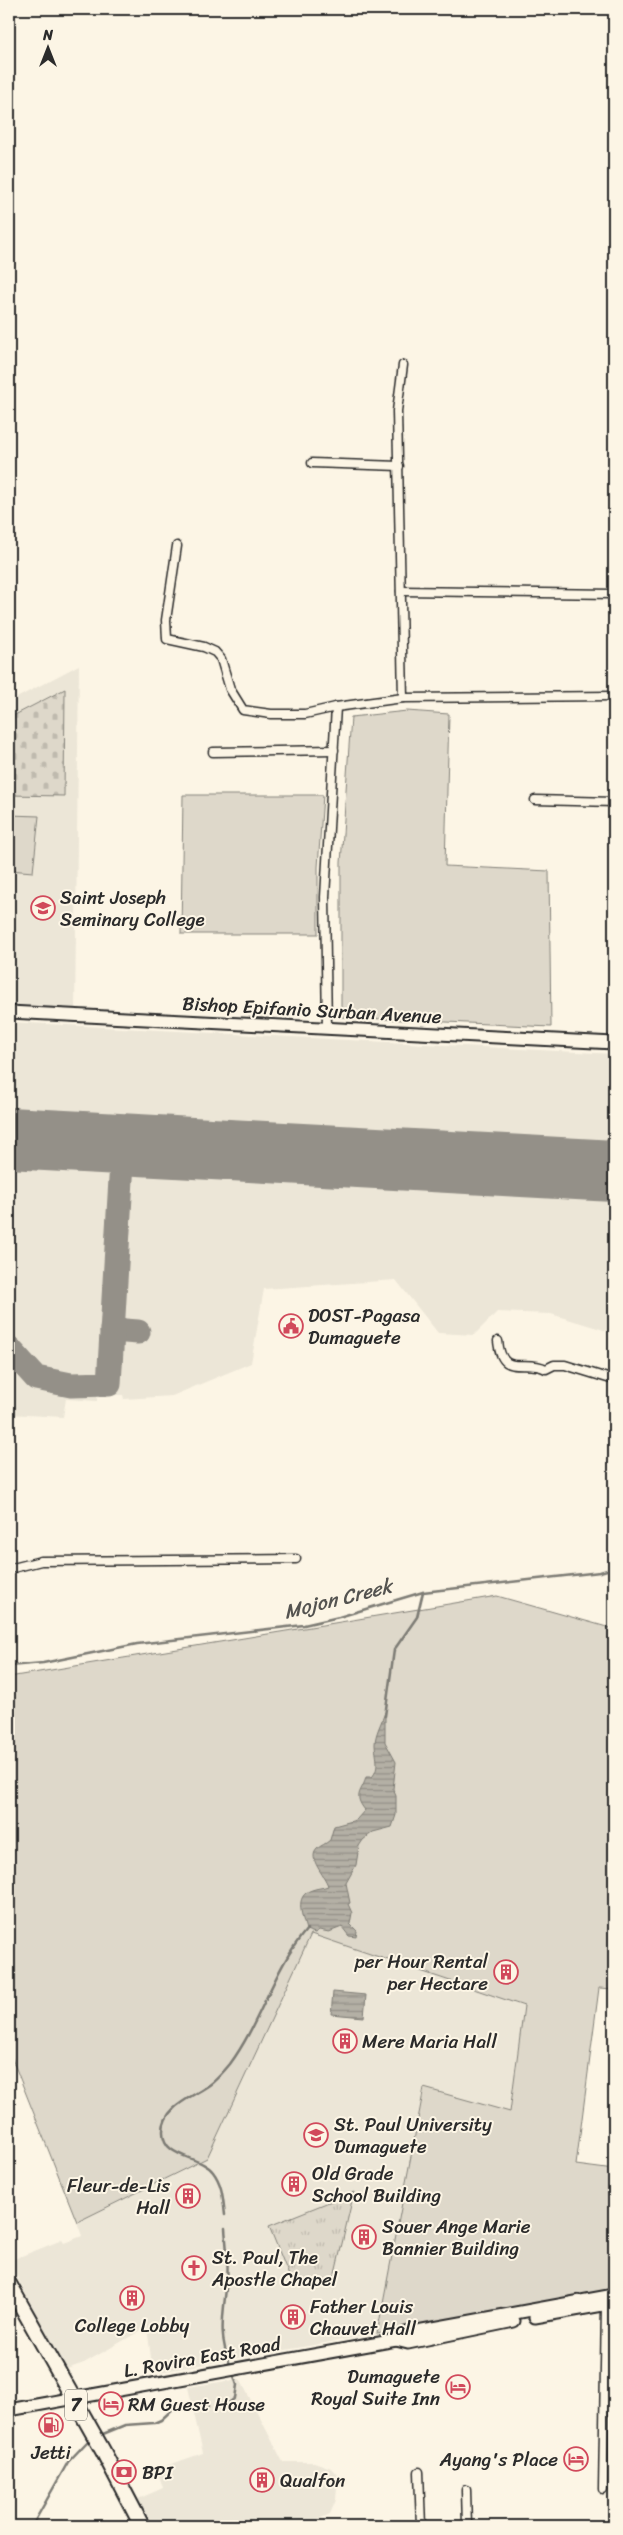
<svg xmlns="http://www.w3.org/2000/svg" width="623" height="2535" viewBox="0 0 623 2535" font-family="Sriracha,sans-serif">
<defs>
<pattern id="cemetery-stones" width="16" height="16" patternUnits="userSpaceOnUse" patternTransform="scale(1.25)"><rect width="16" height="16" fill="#ded8ca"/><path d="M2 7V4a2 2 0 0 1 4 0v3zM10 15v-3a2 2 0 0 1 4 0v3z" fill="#bfbaae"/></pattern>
<pattern id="park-tufts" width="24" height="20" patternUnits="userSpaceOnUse" patternTransform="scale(1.25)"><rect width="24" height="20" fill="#ded8ca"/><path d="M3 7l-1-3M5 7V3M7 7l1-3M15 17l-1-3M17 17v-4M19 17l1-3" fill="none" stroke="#bfbaae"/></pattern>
<pattern id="water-rules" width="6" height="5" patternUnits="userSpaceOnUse" patternTransform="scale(1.25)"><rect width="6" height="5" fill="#b4b0a5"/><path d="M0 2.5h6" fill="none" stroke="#938f87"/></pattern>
</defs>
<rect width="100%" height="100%" fill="#fcf5e5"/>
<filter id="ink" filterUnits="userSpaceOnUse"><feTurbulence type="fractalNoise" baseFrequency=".02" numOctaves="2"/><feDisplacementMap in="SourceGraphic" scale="10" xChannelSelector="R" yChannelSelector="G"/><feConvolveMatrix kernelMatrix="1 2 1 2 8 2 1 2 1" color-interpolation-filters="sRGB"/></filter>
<g filter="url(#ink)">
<!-- built -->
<g fill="#ece6d7">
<polygon points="79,665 75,1013 9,1009 9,702"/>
<polygon points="9,1022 614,1054 614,1333 551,1314 497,1312 474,1335 438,1333 396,1280 264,1289 251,1363 172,1396 124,1399 123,1395 97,1394 97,1401 66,1399 63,1417 9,1414"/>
<polygon points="311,1934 524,2006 510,2113 424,2089 377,2334 153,2373 147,2327 84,2363 64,2370 9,2261 62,2240 64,2243 82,2236 77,2222 207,2158"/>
<polygon points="614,2309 614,2369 607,2369 609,2310"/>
<polygon points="240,2379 283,2462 314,2462 331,2468 338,2476 336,2500 330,2514 310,2523 152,2526 138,2499 163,2488 157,2469 203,2453 188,2387"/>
</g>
<!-- grass -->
<g fill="#ded8ca" stroke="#84827a">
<polygon points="407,711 449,714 445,866 549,871 551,1027 341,1017 341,863 351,717"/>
<polygon points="183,795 323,795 318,867 318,934 181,934"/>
<polygon points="9,815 39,816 33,872 9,870"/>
<polygon points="497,1596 614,1629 614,1989 599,1988 576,2165 614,2170 614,2289 377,2334 424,2088 510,2112 524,2006 311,1934 207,2158 77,2222 9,2051 9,1677"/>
</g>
<!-- cemetery -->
<polygon fill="url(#cemetery-stones)" stroke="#84827a" points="65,689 64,796 9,795 9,718"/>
<!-- park -->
<polygon fill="url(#park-tufts)" stroke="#84827a" points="354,2192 334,2278 304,2285 292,2283 269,2226"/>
<!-- water -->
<g fill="url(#water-rules)" stroke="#7d7b74">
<path d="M385,1712V1742L396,1762L393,1789L396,1796V1815L392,1827L373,1832L363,1840L359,1846L356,1865L346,1883L350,1903L348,1904L352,1913L350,1924L357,1931L356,1937L349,1936L342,1927L329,1932L319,1930L315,1933L306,1930C303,1917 293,1896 312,1890C317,1888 323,1888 328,1886C325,1875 307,1859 317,1849C321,1845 326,1844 330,1840L334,1826L356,1820L365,1810C352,1794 363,1791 366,1777H372C381,1767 375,1755 375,1744C375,1734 382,1722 385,1712Z"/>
<polygon points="333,1992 366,1995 364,2017 331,2014"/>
</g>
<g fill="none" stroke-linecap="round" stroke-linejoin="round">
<!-- stream -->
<g stroke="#7d7b74" stroke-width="2.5">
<polyline points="9,1666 43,1663 137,1644 304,1625 339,1617 423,1592 600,1572 614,1568"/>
<polyline points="385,1716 394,1650 417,1617 423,1592"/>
<path d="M225,2215C223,2200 223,2185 213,2172C200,2155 163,2159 163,2132C162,2106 196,2096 212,2083C218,2078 225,2070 230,2064C261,2022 273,1969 307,1929"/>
<path d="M225,2228C226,2244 229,2262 227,2279C224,2313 217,2334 231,2367"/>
<polyline points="218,2405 230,2402 235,2398 237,2385 233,2373"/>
<polyline points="103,2434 125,2425 154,2423 161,2420 176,2406 209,2406"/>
<polyline points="32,2526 68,2462 87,2442"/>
</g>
<!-- taxiway -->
<g stroke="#949088" stroke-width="25">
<polyline points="9,1149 20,1139"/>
<polyline points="112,1330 138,1332"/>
<polyline points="9,1348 36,1378 71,1385 109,1384 123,1145"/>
</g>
<!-- runway -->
<polyline stroke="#949088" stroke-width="62" points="9,1138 614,1171"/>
<!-- street casing -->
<g stroke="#2b2b2b" stroke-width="11">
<g id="street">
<polyline points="403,365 397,411 403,698"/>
<polyline points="312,463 399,466"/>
<polyline points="177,546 166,620 167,639 204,647 215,652 221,659 230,689 243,710 271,714 305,714 336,707 403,698 614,696"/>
<polyline points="401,591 614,594"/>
<polyline points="213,752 334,750"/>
<polyline points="535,800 614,802"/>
<polyline points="327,1028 325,897 336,707"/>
<path d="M498,1341C502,1379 524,1358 546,1369L554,1365H565L614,1380"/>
<polyline points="9,1569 41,1561 296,1559"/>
<polyline points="419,2472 421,2526"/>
<polyline points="603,2489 606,2305"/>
<polyline points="466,2490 467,2526"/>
</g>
</g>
<!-- secondary casing -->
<g stroke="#2b2b2b" stroke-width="15">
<g id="secondary">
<polyline points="9,1012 614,1043"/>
<polyline points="535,2317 614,2303"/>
<polyline points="396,2340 408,2343 514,2321"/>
<polyline points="9,2410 396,2340 406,2333 614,2295"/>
</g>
</g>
<!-- highway casing -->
<g stroke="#2b2b2b" stroke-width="18">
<polyline id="highway" points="9,2284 103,2451 142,2526"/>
</g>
<!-- street -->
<use href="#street" stroke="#fcf5e5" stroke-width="8"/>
<!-- secondary -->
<use href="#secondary" stroke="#fcf5e5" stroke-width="11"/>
<!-- highway -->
<use href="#highway" stroke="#fcf5e5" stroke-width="14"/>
</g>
</g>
<!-- icons -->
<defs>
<g id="university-ring" transform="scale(1.25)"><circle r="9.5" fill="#fcf5e5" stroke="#d1495b" stroke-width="1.5"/><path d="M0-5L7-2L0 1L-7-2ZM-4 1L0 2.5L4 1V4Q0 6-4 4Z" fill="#d1495b"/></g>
<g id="civic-ring" transform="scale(1.25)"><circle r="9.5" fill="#fcf5e5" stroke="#d1495b" stroke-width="1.5"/><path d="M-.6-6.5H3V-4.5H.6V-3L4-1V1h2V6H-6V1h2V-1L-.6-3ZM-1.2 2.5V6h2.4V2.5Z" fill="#d1495b"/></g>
<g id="building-ring" transform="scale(1.25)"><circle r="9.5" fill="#fcf5e5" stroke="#d1495b" stroke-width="1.5"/><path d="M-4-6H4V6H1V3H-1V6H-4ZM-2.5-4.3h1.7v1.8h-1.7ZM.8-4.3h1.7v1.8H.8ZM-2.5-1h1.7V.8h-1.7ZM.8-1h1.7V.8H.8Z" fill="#d1495b"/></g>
<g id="church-ring" transform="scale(1.25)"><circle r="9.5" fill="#fcf5e5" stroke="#d1495b" stroke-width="1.5"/><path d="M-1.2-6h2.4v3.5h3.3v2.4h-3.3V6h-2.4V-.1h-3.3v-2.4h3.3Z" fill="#d1495b"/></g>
<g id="hotel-ring" transform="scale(1.25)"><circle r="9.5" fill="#fcf5e5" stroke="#d1495b" stroke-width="1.5"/><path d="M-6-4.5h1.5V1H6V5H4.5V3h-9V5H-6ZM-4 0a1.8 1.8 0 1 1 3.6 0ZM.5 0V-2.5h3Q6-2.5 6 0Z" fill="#d1495b"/></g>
<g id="fuel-ring" transform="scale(1.25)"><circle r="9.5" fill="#fcf5e5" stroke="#d1495b" stroke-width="1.5"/><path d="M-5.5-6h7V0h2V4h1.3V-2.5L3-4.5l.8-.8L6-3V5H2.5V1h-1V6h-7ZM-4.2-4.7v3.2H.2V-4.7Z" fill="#d1495b"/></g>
<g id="bank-ring" transform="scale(1.25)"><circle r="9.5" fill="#fcf5e5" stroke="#d1495b" stroke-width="1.5"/><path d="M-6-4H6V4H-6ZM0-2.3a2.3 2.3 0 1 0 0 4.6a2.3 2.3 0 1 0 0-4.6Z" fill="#d1495b"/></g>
</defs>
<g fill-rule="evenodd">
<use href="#university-ring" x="43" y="908"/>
<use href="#civic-ring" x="291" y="1326"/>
<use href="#building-ring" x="506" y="1972"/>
<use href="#building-ring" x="345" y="2041"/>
<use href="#university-ring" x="316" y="2135"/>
<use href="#building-ring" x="294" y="2184"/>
<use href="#building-ring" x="188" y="2196"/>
<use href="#building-ring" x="364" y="2237"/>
<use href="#church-ring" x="194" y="2268"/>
<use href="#building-ring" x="132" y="2298"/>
<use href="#building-ring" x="293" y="2317"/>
<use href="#hotel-ring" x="458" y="2387"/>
<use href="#hotel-ring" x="111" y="2404"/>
<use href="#fuel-ring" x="51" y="2425"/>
<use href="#hotel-ring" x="576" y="2459"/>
<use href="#bank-ring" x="124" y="2472"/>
<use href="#building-ring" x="262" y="2480"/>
</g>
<g text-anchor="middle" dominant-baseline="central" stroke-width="4" stroke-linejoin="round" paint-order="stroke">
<!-- shield labels -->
<rect fill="#fcf5e5" stroke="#6a6863" stroke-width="1" x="65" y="2389.5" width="22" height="31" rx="4"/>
<g font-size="18" font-weight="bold" fill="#2b2b2b">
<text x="76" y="2405">7</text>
</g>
<!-- poi labels -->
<g font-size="19" fill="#2b2b2b" stroke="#fcf5e5" text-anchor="start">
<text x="60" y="897">Saint Joseph<tspan x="60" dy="22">Seminary College</tspan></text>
<text x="308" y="1315">DOST-Pagasa<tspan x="308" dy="22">Dumaguete</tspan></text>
<text x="488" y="1961" text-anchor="end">per Hour Rental<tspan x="488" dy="22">per Hectare</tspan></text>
<text x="362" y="2041">Mere Maria Hall</text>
<text x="334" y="2124">St. Paul University<tspan x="334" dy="22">Dumaguete</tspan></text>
<text x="312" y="2173">Old Grade<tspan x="312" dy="22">School Building</tspan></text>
<text x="170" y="2185" text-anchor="end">Fleur-de-Lis<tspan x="170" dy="22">Hall</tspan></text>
<text x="382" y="2226">Souer Ange Marie<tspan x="382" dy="22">Bannier Building</tspan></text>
<text x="212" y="2257">St. Paul, The<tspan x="212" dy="22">Apostle Chapel</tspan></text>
<text x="310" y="2306">Father Louis<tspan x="310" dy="22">Chauvet Hall</tspan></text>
<text x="132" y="2325" text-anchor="middle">College Lobby</text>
<text x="440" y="2376" text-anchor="end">Dumaguete<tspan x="440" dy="22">Royal Suite Inn</tspan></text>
<text x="128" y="2404">RM Guest House</text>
<text x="51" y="2452" text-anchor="middle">Jetti</text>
<text x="558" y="2459" text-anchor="end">Ayang's Place</text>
<text x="142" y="2472">BPI</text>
<text x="280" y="2480">Qualfon</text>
</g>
<!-- street labels -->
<g font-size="19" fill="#2b2b2b" stroke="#fcf5e5">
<text transform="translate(312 1010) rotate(3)">Bishop Epifanio Surban Avenue</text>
<text transform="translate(202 2357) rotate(-10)">L. Rovira East Road</text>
</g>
<!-- water labels -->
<g font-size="20" font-style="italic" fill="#545350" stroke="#fcf5e5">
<text transform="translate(338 1599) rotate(-14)">Mojon Creek</text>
</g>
</g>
<!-- margin -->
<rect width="623" height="2535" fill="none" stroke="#fcf5e5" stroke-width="30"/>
<rect x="15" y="15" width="593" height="2505" fill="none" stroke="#2b2b2b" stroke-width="2" filter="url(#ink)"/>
<!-- north arrow -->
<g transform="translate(48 48)" stroke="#fcf5e5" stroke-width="4" paint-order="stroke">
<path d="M0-4L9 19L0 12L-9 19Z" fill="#2b2b2b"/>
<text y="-8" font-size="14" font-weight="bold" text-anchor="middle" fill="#2b2b2b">N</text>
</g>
</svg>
